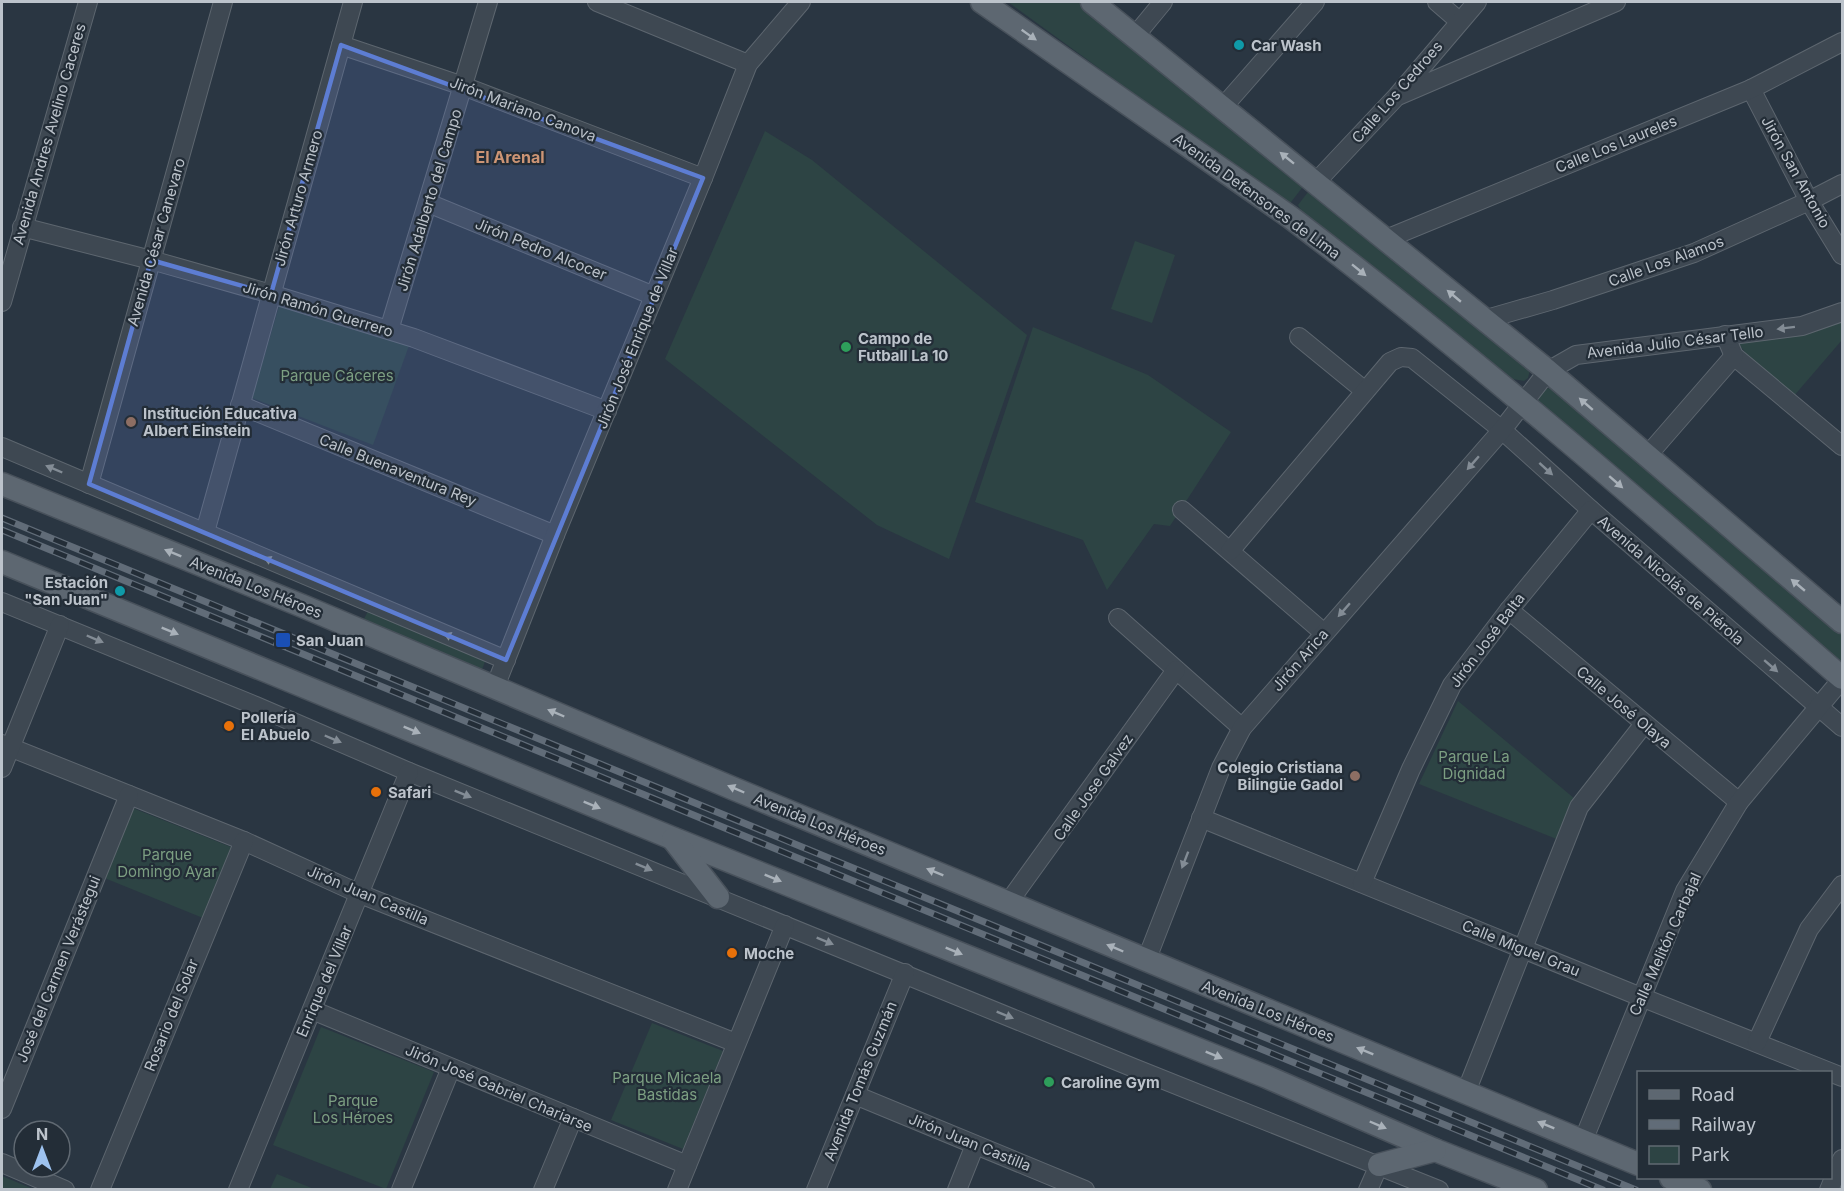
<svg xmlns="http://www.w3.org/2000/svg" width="1844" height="1191" viewBox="0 0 1844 1191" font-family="Inter,sans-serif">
<rect width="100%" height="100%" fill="#2a3642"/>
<!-- green -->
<g fill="#2d4444">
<polygon points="1008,2 1086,2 1305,184 1288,206"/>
<polygon points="765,131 812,160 1027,335 949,559 877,525 665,359"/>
<polygon points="1308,192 1312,192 1530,370 1528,378 1524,381 1513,379 1302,212 1298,205"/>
<polygon points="1135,241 1175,255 1152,323 1111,309"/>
<polygon points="280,303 410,343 373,445 252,398"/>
<polygon points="1842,317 1842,340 1793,397 1750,359 1736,340"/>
<polygon points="1033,327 1148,375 1231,432 1170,526 1154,524 1107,590 1083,540 975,502"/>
<path d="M1549,388L1556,389L1842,629V661L1835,660L1539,404C1538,396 1541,390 1549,388Z"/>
<polygon points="369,609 486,659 481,672 363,621"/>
<polygon points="1458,701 1575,799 1559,840 1419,784"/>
<polygon points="130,807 231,847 203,918 102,877"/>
<polygon points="652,1023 723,1051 683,1149 611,1120"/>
<polygon points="321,1027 434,1072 386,1189 273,1145"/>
<polygon points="277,1174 314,1189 270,1189"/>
<polygon points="2,1176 33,1189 2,1189"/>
</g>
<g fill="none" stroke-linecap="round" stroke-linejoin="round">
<!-- minor casing -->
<g stroke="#5d666f" stroke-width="20">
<g id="minor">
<polyline points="597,2 748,64"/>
<polyline points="1437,2 1459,21"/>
<polyline points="1135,36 1163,2"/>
<polyline points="341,45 463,86 703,178"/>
<polyline points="1751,89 1809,201 1842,255"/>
<polyline points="1400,95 1616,2"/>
<polyline points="1223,107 1315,2"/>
<polyline points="1316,182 1397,96 1477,2"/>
<polyline points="428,203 654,296"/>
<polyline points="22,227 151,260 271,294 414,338 607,411"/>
<polyline points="1386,239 1751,89 1842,42"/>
<polyline points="2,302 88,2"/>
<polyline points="1483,320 1553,300 1694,253 1809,201 1842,184"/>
<polyline points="389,330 488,2"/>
<polyline points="1725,335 1734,356 1842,446"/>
<polyline points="1299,337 1365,391"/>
<polyline points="240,405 555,535"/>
<polyline points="2,447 506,660"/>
<polyline points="1647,456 1734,356"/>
<polyline points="89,484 223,2"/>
<polyline points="1182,510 1324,633"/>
<polyline points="205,532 353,2"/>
<polyline points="1230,551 1390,362 1401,357 1412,358 1502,430 1591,510 1842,727"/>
<polyline points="2,602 256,706 409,772 1134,1068 1439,1190"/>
<polyline points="1509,610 1739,802"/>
<polyline points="1118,618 1242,728"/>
<polyline points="495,687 555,535 703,178 748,64 801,2"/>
<polyline points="2,744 244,841 360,894 736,1043"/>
<polyline points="2,768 60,625"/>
<polyline points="1201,818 1641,997 1842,1077"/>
<polyline points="1362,883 1411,769 1452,685 1509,610 1591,510"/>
<polyline points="1008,903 1176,670"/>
<polyline points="1146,961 1221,768 1242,728 1502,430 1548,371 1576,355 1802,326 1842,312"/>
<polyline points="312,1010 687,1165"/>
<polyline points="1757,1042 1809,929 1842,885"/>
<polyline points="1466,1092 1579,807 1644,724"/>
<polyline points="855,1095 1085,1190"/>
<polyline points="2,1109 129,795"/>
<polyline points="1583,1141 1685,891 1739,802 1842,679"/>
<polyline points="2,1163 65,1190"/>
<polyline points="100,1190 244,841"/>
<polyline points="238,1190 409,772"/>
<polyline points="401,1190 451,1068"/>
<polyline points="543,1190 573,1118"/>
<polyline points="677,1190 785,925"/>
<polyline points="816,1190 905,973"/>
<polyline points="957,1190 975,1145"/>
<polyline points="1368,1190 1379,1165"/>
<polyline points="1829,1190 1842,1159"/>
</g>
</g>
<!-- major casing -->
<g stroke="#48515b" stroke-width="25">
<g id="major">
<path d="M982,2L1290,217C1481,362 1661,520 1842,678"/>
<polyline points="1092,2 1548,371 1842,622"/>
<polyline points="2,484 305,607 732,788 1638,1164"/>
<polyline points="2,562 672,838 1267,1077 1435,1150 1536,1190"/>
<polyline points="673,839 718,897"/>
<polyline points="1379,1165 1435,1150"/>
<polyline points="1671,1178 1700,1190"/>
</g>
</g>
<!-- minor -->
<use href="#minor" stroke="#3e4852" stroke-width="18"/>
<!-- major -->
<use href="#major" stroke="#5d6771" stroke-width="22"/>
<!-- rail casing -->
<g stroke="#616c78" stroke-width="7">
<g id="rail">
<polyline points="2,518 1636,1190"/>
<polyline points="2,530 1603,1190"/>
</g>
</g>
<!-- rail -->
<use href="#rail" stroke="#232d37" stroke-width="4.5" stroke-dasharray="14" stroke-linecap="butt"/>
</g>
<!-- one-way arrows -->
<defs><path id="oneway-solid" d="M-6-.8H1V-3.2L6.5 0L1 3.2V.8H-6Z" transform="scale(1.5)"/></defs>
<g fill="#a9b1b9">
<use href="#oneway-solid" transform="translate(1029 35) rotate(35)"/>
<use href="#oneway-solid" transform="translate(1287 158) rotate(-141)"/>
<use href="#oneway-solid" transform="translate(1359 270) rotate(39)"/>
<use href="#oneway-solid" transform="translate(1454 296) rotate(-140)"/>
<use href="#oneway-solid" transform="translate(1586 404) rotate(-139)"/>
<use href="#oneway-solid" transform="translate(1616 482) rotate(41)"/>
<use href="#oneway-solid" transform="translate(173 553) rotate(-158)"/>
<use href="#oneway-solid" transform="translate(1798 585) rotate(-140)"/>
<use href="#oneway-solid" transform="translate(170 631) rotate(22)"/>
<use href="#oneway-solid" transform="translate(556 713) rotate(-157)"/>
<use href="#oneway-solid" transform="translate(412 730) rotate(22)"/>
<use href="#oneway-solid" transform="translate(736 789) rotate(-157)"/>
<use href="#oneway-solid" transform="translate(592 805) rotate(22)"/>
<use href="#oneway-solid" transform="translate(935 872) rotate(-158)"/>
<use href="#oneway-solid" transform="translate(773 878) rotate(22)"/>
<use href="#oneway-solid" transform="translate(1115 948) rotate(-157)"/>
<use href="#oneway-solid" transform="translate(954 951) rotate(22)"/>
<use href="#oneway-solid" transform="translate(1365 1051) rotate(-158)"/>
<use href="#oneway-solid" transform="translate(1214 1055) rotate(22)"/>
<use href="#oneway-solid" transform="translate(1378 1125) rotate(23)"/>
<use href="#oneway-solid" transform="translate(1546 1125) rotate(-158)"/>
</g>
<g fill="#838c95">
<use href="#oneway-solid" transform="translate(1786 328) rotate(173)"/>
<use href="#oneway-solid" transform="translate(1473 463) rotate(131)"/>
<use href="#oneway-solid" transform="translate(54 469) rotate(-157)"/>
<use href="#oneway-solid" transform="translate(1546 469) rotate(42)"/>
<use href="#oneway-solid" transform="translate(272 561) rotate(-157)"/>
<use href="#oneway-solid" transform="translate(1344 610) rotate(131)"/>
<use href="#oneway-solid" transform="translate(452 637) rotate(-157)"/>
<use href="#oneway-solid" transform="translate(95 639) rotate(23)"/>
<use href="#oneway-solid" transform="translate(1771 666) rotate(41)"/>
<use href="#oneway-solid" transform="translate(333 739) rotate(23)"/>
<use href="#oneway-solid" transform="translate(463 794) rotate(22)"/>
<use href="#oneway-solid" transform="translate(1185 860) rotate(111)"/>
<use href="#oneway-solid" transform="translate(644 867) rotate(22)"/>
<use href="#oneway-solid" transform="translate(825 941) rotate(22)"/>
<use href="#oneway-solid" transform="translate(1005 1015) rotate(22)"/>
</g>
<!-- marked area -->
<path fill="#5d7dd3" fill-opacity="0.2" stroke="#5d7dd3" stroke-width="4.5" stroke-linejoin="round" d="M341,45L703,178L506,660L89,484L151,260L271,294Z"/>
<!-- markers -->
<g fill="#0f9aa8" stroke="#232d37" stroke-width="2">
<circle cx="1239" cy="45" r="6"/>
<circle cx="120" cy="591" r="6"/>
</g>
<g fill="#2e9e5b" stroke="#232d37" stroke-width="2">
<circle cx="846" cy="347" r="6"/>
<circle cx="1049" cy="1082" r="6"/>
</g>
<g fill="#8d6e63" stroke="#232d37" stroke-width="2">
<circle cx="131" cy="422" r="6"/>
<circle cx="1355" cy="776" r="6"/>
</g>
<rect fill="#1a4fb4" stroke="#232d37" stroke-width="2" x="275" y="632" width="16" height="16" rx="3"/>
<g fill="#e8710a" stroke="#232d37" stroke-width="2">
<circle cx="229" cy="726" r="6"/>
<circle cx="376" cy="792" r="6"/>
<circle cx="732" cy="953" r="6"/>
</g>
<g text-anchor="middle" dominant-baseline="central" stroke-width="4.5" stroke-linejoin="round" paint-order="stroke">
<!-- poi labels -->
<g font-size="15" font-weight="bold" fill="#bcc3cb" stroke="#232d37" text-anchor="start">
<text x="1251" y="45">Car Wash</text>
<text x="858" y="338">Campo de<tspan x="858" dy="17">Futball La 10</tspan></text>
<text x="143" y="413">Institución Educativa<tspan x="143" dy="17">Albert Einstein</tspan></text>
<text x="108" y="582" text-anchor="end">Estación<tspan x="108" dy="17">"San Juan"</tspan></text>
<text x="296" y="640">San Juan</text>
<text x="241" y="717">Pollería<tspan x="241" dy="17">El Abuelo</tspan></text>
<text x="1343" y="767" text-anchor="end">Colegio Cristiana<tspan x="1343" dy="17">Bilingüe Gadol</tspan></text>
<text x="388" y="792">Safari</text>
<text x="744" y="953">Moche</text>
<text x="1061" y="1082">Caroline Gym</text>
</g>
<!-- street labels -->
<g font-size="15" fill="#bcc3cb" stroke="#232d37">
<text transform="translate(1397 92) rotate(-49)">Calle Los Cedroes</text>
<text transform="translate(523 109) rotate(21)">Jirón Mariano Canova</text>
<text transform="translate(49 134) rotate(-74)">Avenida Andres Avelino Caceres</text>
<text transform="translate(1616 144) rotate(-22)">Calle Los Laureles</text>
<text transform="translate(1796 172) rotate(61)">Jirón San Antonio</text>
<text transform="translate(1257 196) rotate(36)">Avenida Defensores de Lima</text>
<text transform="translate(298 198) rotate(-74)">Jirón Arturo Armero</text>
<text transform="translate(429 200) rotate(-73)">Jirón Adalberto del Campo</text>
<text transform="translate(156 242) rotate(-74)">Avenida César Canevaro</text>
<text transform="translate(541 249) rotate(22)">Jirón Pedro Alcocer</text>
<text transform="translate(1666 261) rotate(-20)">Calle Los Alamos</text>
<text transform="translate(318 309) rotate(17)">Jirón Ramón Guerrero</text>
<text transform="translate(637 338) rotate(-68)">Jirón José Enrique de Villar</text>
<text transform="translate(1675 342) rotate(-7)">Avenida Julio César Tello</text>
<text transform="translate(398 470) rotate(22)">Calle Buenaventura Rey</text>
<text transform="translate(1671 580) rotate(41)">Avenida Nicolás de Piérola</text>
<text transform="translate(256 587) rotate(22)">Avenida Los Héroes</text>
<text transform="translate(1487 640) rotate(-53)">Jirón José Balta</text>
<text transform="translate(1300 660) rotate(-49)">Jirón Arica</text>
<text transform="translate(1624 707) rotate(40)">Calle José Olaya</text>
<text transform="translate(1093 787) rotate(-55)">Calle Jose Galvez</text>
<text transform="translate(820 824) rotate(22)">Avenida Los Héroes</text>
<text transform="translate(368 895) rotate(23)">Jirón Juan Castilla</text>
<text transform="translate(1665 944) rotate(-66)">Calle Melitón Carbajal</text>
<text transform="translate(1521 948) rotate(22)">Calle Miguel Grau</text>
<text transform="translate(58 969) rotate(-68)">José del Carmen Verástegui</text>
<text transform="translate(324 981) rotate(-67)">Enrique del Villar</text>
<text transform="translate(1268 1011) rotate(22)">Avenida Los Héroes</text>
<text transform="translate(171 1015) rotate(-68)">Rosario del Solar</text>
<text transform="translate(860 1081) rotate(-68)">Avenida Tomás Guzmán</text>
<text transform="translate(499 1088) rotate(23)">Jirón José Gabriel Chariarse</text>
<text transform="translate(970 1142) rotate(22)">Jirón Juan Castilla</text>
</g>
<!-- park labels -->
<g font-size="15" fill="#7c9f82" stroke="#232d37">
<text x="337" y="375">Parque Cáceres</text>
<text x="1474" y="756">Parque La<tspan x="1474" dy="17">Dignidad</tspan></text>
<text x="167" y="854">Parque<tspan x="167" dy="17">Domingo Ayar</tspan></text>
<text x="667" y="1077">Parque Micaela<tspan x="667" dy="17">Bastidas</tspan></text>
<text x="353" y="1100">Parque<tspan x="353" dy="17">Los Héroes</tspan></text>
</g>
<!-- neighbourhood labels -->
<g font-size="16" font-weight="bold" fill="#cd9575" stroke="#232d37">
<text x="510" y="157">El Arenal</text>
</g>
</g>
<!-- border -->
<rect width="1844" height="1191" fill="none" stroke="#bcc3cb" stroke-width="6"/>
<!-- legend -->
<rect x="1637" y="1071" width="195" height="108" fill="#232d37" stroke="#606972" stroke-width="1.5"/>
<rect x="1649" y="1090" width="30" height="9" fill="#5d6771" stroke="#606972" stroke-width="1.5"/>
<text x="1691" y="1101" font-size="18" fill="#bcc3cb">Road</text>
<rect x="1649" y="1120" width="30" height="9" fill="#616c78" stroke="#606972" stroke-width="1.5"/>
<text x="1691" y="1131" font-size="18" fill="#bcc3cb">Railway</text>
<rect x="1649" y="1146" width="30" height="18" fill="#2d4444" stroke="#606972" stroke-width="1.5"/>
<text x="1691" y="1161" font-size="18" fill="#bcc3cb">Park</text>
<!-- north arrow -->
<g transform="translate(42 1149)"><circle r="28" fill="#232d37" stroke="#606972" stroke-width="1.5"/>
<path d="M0-4.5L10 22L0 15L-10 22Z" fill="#9dc2ef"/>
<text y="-9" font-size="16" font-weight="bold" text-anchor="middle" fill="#bcc3cb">N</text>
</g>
</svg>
